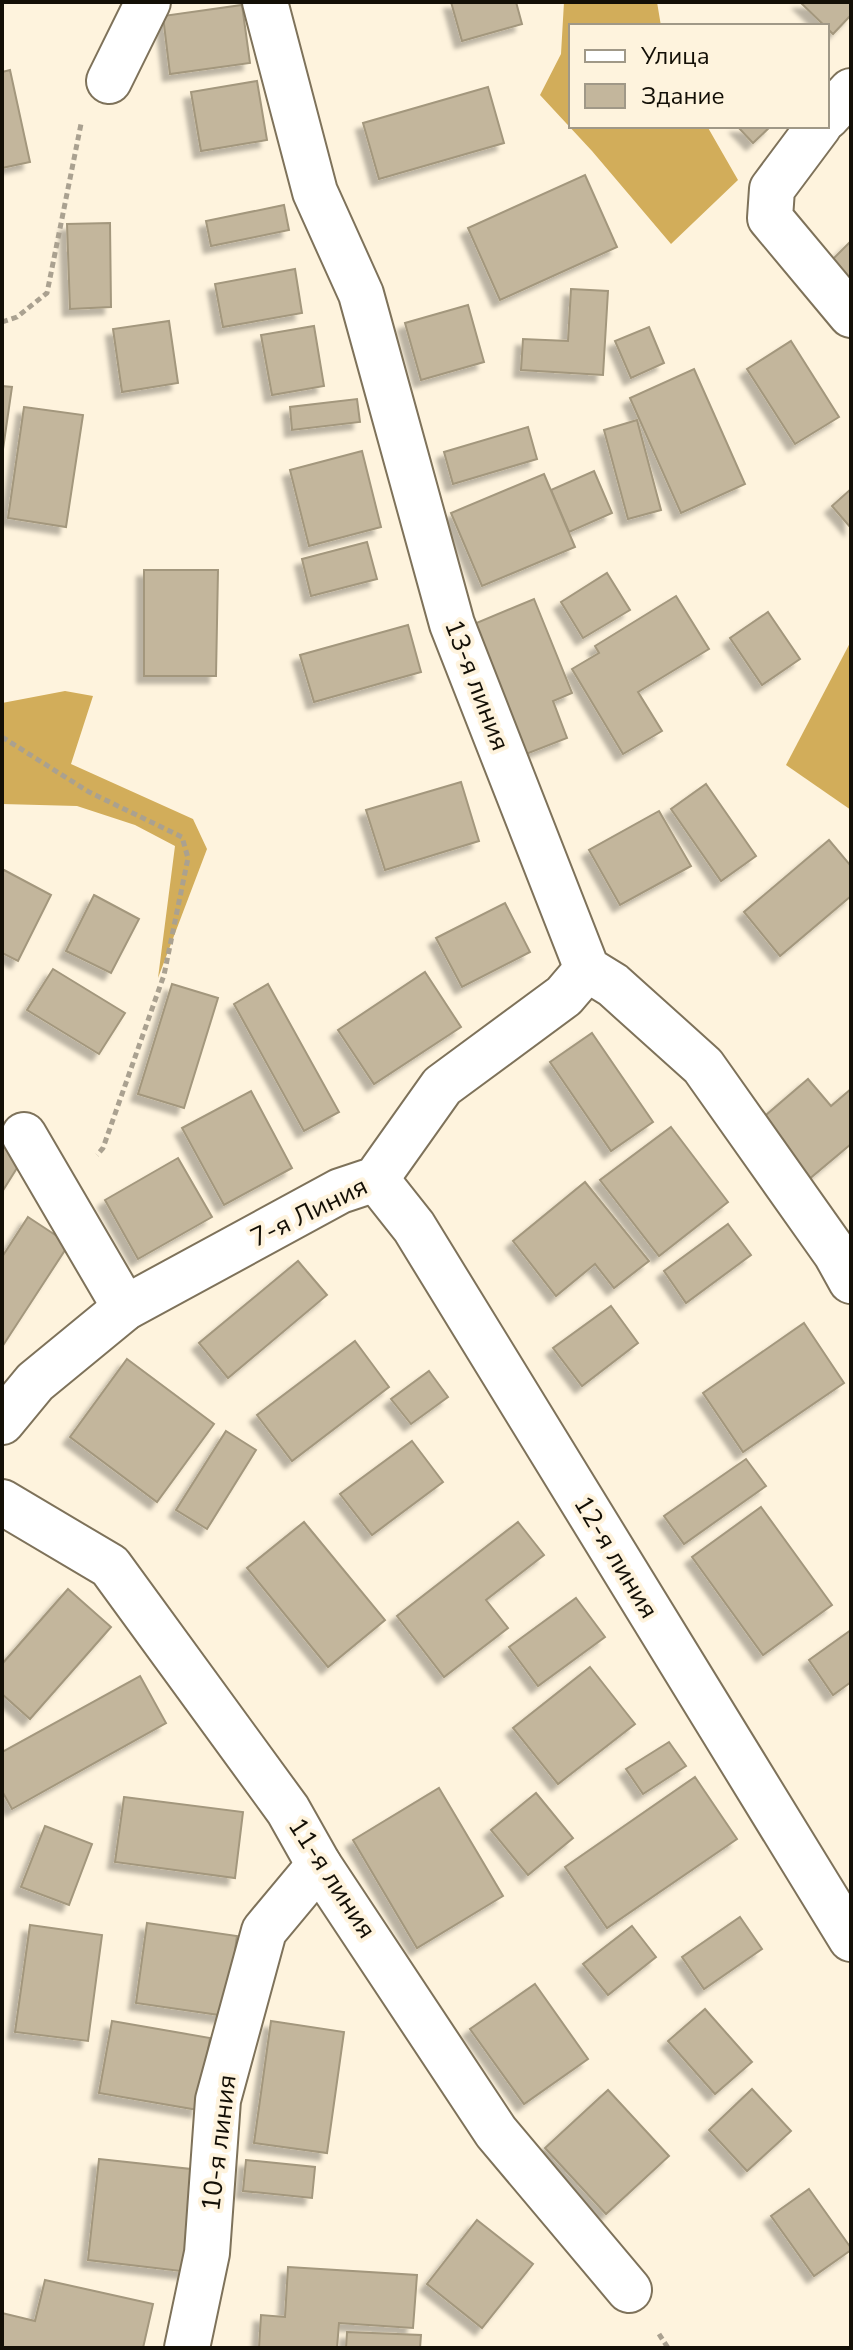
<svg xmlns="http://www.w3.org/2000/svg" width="853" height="2350" viewBox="0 0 853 2350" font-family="'Nunito Sans',sans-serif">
<defs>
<filter id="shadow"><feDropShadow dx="-7" dy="7" stdDeviation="2" flood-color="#0004"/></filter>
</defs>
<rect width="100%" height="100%" fill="#fef3dd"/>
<!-- forest -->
<g fill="#d2ad5a">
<polygon points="564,2 657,2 661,26 571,26 571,126 707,126 738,180 671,244 592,151 540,95 561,54"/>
<polygon points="851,641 851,810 786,765"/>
<polygon points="65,691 93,696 71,764 193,819 207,849 158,978 175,846 135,825 77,806 2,804 2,703"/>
</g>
<!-- building -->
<g fill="#c3b69c" stroke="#a3977d" stroke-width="2" filter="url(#shadow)">
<polygon points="451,2 516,2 522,24 462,41"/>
<polygon points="800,2 851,2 851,15 833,34"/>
<polygon points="242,5 250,63 170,74 163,16"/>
<polygon points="10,70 30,162 2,168 2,72"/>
<polygon points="257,81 267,140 201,151 191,92"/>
<polygon points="488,87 504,143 379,179 363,123"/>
<polygon points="737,126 771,126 753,143"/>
<polygon points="585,175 617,247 500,300 468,228"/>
<polygon points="284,205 289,230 211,246 206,221"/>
<polygon points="110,223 111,307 70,309 67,224"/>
<polygon points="851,241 851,291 826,266"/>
<polygon points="295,269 302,313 223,327 215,284"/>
<polygon points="571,289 608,291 603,375 521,370 523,339 568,341"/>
<polygon points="468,305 484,362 421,380 405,323"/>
<polygon points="169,321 178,383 122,392 113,329"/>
<polygon points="314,326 324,386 272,395 261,335"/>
<polygon points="649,327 664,363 631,378 615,341"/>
<polygon points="791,341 839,417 795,444 747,369"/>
<polygon points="694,369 745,484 681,513 630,398"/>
<polygon points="2,386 12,387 2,456"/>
<polygon points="357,399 360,422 292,430 290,407"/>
<polygon points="24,407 83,415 66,527 8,518"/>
<polygon points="637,420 661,510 628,519 604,430"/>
<polygon points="528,427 537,459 453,484 444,452"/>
<polygon points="362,451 381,527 309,546 290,470"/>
<polygon points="594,471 612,513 569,532 551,490"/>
<polygon points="544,474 575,547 482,586 451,513"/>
<polygon points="851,489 851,528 832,506"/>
<polygon points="367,542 377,579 311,596 302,559"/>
<polygon points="144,570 218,570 216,676 144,676"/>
<polygon points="607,573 630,610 583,638 561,602"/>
<polygon points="676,596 709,649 638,692 662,731 623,754 572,669 599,653 595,646"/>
<polygon points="534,599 572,693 553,701 567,738 526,754 474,624"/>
<polygon points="768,612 800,659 762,685 730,638"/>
<polygon points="408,625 421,672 314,702 300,655"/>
<polygon points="461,782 479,841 385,870 366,810"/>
<polygon points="706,784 756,856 721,881 671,809"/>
<polygon points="659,811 691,866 620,905 589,850"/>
<polygon points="829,840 851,866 851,896 780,956 744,912"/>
<polygon points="4,870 51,895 18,961 2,953 2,874"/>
<polygon points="94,895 139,919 111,973 66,951"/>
<polygon points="505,903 530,952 462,987 436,938"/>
<polygon points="53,969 125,1013 99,1054 27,1010"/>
<polygon points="425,972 461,1027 374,1084 338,1030"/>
<polygon points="172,984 218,998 184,1108 138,1094"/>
<polygon points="268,984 339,1112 304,1131 234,1004"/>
<polygon points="592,1033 653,1122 611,1151 550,1062"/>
<polygon points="808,1079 831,1106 851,1089 851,1144 808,1180 759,1121"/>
<polygon points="251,1091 292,1168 224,1205 182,1128"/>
<polygon points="2,1123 22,1160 2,1192"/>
<polygon points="671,1127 728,1202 659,1256 600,1180"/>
<polygon points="178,1158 212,1217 138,1259 105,1200"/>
<polygon points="585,1182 649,1261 614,1288 595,1264 556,1296 513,1241"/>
<polygon points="28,1217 69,1244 2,1347 2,1257"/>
<polygon points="728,1224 751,1255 686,1303 664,1271"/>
<polygon points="298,1261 327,1295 228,1378 199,1343"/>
<polygon points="611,1306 638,1343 582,1386 553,1348"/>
<polygon points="804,1323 844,1383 743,1452 703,1393"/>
<polygon points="355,1341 389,1387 292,1461 257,1415"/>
<polygon points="127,1359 214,1424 157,1502 70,1437"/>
<polygon points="429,1371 448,1397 411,1424 391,1399"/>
<polygon points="226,1431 256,1450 207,1529 176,1510"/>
<polygon points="412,1441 443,1482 372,1535 340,1494"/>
<polygon points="746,1459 766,1486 684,1544 664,1516"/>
<polygon points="761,1507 832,1605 763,1655 692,1557"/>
<polygon points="304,1522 385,1620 328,1667 247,1568"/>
<polygon points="518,1522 544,1555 486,1600 508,1628 444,1677 397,1616"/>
<polygon points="68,1589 111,1627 30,1719 2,1694 2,1664"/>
<polygon points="576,1598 605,1637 538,1686 509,1647"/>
<polygon points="851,1630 851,1682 833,1695 809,1660"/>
<polygon points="590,1667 635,1724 558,1784 513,1728"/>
<polygon points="140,1676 166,1723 12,1809 2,1791 2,1752"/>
<polygon points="669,1742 686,1766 643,1794 626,1769"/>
<polygon points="695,1777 737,1839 607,1928 565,1867"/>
<polygon points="439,1788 503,1896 417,1948 353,1840"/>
<polygon points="536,1793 573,1838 528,1875 491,1830"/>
<polygon points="124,1797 243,1812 235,1878 115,1862"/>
<polygon points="45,1826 92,1844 69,1905 21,1887"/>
<polygon points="740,1917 762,1949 704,1989 682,1957"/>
<polygon points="147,1923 237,1936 226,2016 136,2003"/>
<polygon points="30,1925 102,1935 88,2041 15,2032"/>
<polygon points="632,1926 656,1957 608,1995 583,1964"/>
<polygon points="535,1984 588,2059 524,2104 470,2029"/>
<polygon points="705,2009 752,2062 715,2094 668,2041"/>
<polygon points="112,2021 210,2038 198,2110 99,2093"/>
<polygon points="271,2021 344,2032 327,2153 254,2143"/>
<polygon points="752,2089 791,2131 747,2171 709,2130"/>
<polygon points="608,2090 669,2156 606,2214 545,2148"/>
<polygon points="99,2159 200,2170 189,2272 88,2260"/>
<polygon points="246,2160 315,2167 312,2198 243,2191"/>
<polygon points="809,2189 851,2248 851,2250 814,2276 771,2216"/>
<polygon points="477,2220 533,2264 482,2328 427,2284"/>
<polygon points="288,2267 417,2275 413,2328 339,2323 337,2348 259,2348 261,2315 285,2317"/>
<polygon points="45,2280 153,2304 143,2348 2,2348 2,2313 35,2321"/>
<polygon points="347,2332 421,2335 420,2348 346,2348"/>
</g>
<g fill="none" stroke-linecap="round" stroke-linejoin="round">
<!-- minor casing -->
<g stroke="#7e725a" stroke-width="48">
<g id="minor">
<polyline points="265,2 315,192 361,294 452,624 587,969 613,985 703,1066 836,1254 851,1281"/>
<polyline points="109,81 148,2"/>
<polyline points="827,117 851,91"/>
<polyline points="819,126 772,189 770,218 851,315"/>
<polyline points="24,1135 125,1308"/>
<polyline points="376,1179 414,1227 851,1939"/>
<polyline points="2,1422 35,1382 125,1308 340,1191 376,1179 442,1086 564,996 587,969"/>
<polyline points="2,1502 110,1566 288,1810 319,1865 496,2132 629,2290"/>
<polyline points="187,2348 207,2253 218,2100 264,1931 319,1865"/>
</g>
</g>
<!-- path -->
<g stroke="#aaa190" stroke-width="5" stroke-dasharray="6 4" stroke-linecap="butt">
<polyline points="2,322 17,317 47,293 81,124"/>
<polyline points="2,737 89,792 182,837 188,858 164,975 103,1148 97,1155"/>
<polyline points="659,2334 668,2348"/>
</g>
<!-- minor -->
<use href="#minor" stroke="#fff" stroke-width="44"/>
</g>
<g text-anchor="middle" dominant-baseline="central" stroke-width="8" stroke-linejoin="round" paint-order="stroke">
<!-- street labels -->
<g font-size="26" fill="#130f06" stroke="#fef3dd">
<text transform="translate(477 685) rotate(69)">13-я линия</text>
<text transform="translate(309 1212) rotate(-26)">7-я Линия</text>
<text transform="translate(616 1557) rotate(59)">12-я линия</text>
<text transform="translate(332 1878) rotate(57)">11-я линия</text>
<text transform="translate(219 2143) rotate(-83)">10-я линия</text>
</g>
</g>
<!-- border -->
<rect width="853" height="2350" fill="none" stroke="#130f06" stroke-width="8"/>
<!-- legend -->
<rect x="569" y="24" width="260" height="104" fill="#fef3dd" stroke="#a09887" stroke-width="2"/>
<rect x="585" y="50" width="40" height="12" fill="#ffffff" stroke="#a09887" stroke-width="2"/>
<text x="641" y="64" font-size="24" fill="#130f06">Улица</text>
<rect x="585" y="84" width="40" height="24" fill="#c3b69c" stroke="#a09887" stroke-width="2"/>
<text x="641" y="104" font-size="24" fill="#130f06">Здание</text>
</svg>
